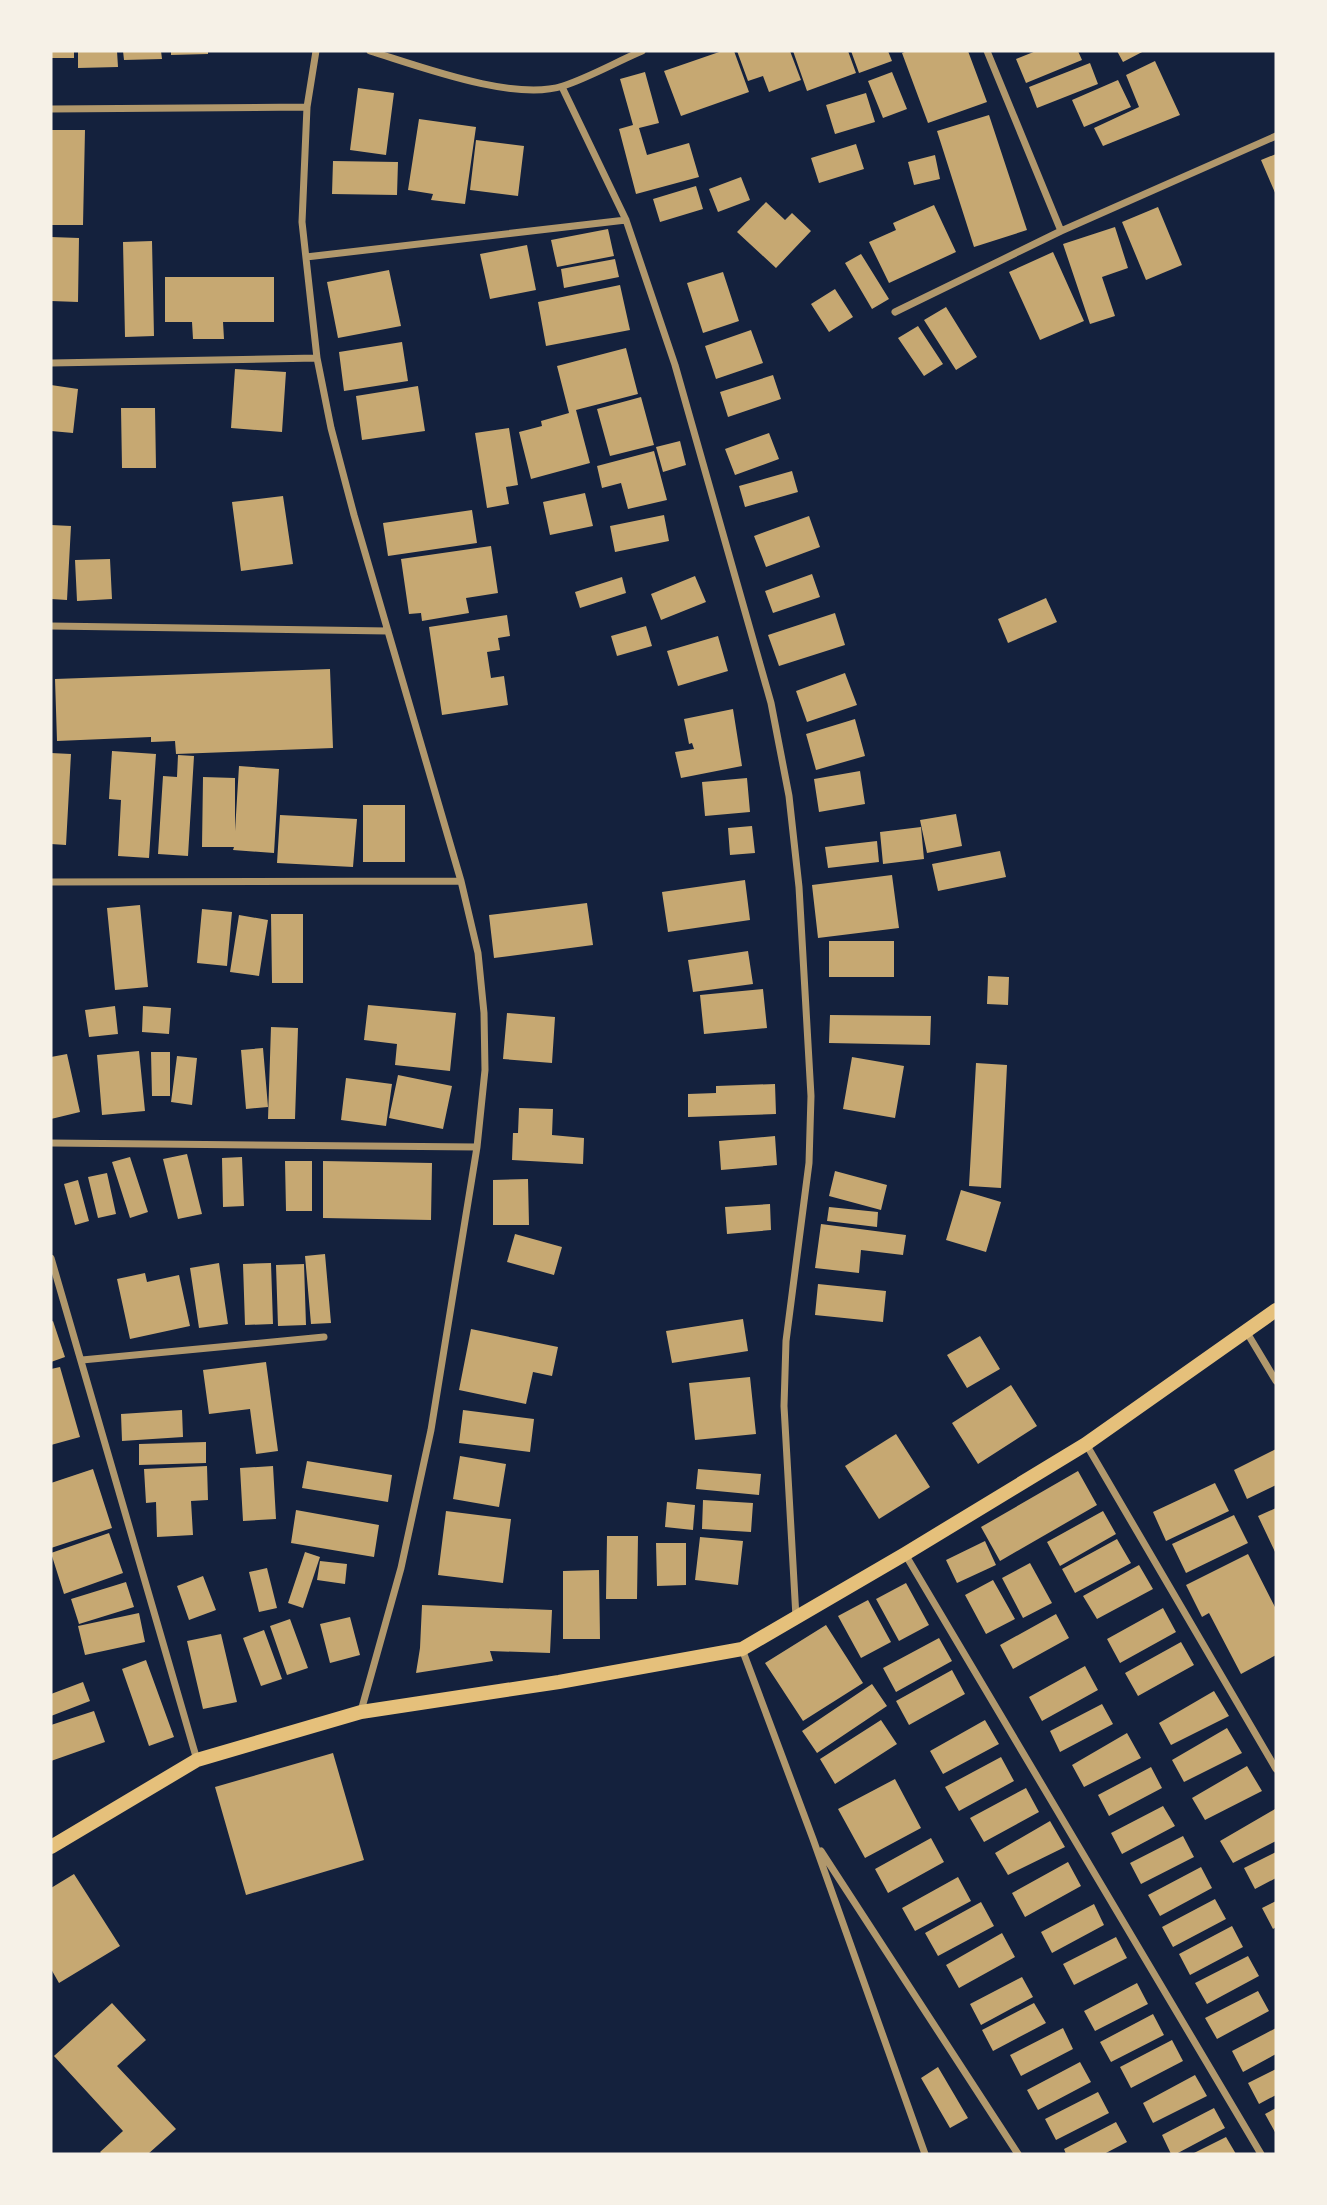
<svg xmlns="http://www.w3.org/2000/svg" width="1327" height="2205" font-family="'Varela Round',sans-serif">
<rect width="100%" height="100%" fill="#14213d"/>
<!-- building -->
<path fill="#c6a872" d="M51,51h23v7h-23z
M78,51h39l1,16 -40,1z
M123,51h38l1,8 -38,1z
M171,51h37v3l-37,1z
M722,51h12l15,41 -68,24 -17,-45z
M737,51h53l11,29 -32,12 -6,-16 -15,5z
M793,51h55l8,22 -49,18z
M851,51h37l4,10 -33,12z
M907,51h61l19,51 -59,21 -26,-70z
M1036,51h42l4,9 -56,23 -10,-24z
M1117,51h27l-21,11z
M1155,61l25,54 -77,31 -9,-18 45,-21 -13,-32z
M1090,63l8,21 -61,24 -8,-21z
M645,72l14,51 -20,5 8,27 42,-12 10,34 -63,17 -17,-65 14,-4 -13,-46z
M892,72l15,37 -24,9 -15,-37z
M1118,80l13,27 -47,20 -12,-27z
M358,88l36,5 -8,62 -36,-5z
M866,93l9,29 -40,12 -9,-29z
M989,115l38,115 -53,17 -37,-116z
M419,119l57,8 -11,77 -34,-4 2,-6 -25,-4z
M51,130h34l-2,95h-32z
M476,140l48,6 -6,50 -48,-6z
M856,144l8,25 -45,14 -8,-25z
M1276,154v41l-15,-35z
M935,155l5,24 -26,6 -6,-23z
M333,161l65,1 -1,33 -65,-1z
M741,177l9,23 -32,12 -9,-23z
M696,186l7,23 -43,13 -7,-23z
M766,202l19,18 7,-7 19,18 -35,37 -39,-36z
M934,205l22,47 -67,31 -20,-41 27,-12 -3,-7z
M1158,207l24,58 -36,15 -24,-58z
M1115,227l13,41 -26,9 13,39 -25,8 -27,-80z
M608,229l6,27 -57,11 -6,-27z
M51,237l28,1 -1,64 -27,-1z
M152,241l2,95 -29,1 -2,-95z
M527,245l9,45 -46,9 -10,-45z
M1053,252l31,69 -44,19 -31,-68z
M861,254l28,45 -17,10 -27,-46z
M615,259l4,18 -55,11 -3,-19z
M389,270l12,56 -63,12 -11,-56z
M723,272l16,49 -36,12 -16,-50z
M165,277h109v45h-51l1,17h-31l-1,-17h-27z
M620,285l10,45 -84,16 -8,-44z
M835,289l18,28 -24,15 -18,-28z
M946,307l31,50 -21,13 -32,-50z
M918,326l25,38 -19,12 -26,-38z
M751,330l12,33 -47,16 -11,-33z
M402,342l6,39 -64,10 -5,-39z
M626,348l12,46 -62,16 14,53 -59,16 -12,-47 23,-6 -1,-5 28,-8 -12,-47z
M235,369l51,3 -4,60 -51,-4z
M773,375l8,24 -53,18 -8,-25z
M51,385l27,4 -5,44 -22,-2z
M418,386l7,45 -63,9 -6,-44z
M641,397l13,48 -44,11 -13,-47z
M121,408h34l1,60h-34z
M509,428l9,57 -12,2 3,17 -22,4 -12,-75z
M769,433l10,26 -44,16 -10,-26z
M680,441l6,24 -23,7 -7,-25z
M654,451l13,49 -39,9 -7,-26 -19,5 -5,-22z
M792,471l6,21 -53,15 -6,-21z
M585,493l8,33 -43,9 -7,-33z
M283,496l10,68 -52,7 -9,-69z
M472,510l5,33 -89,13 -5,-33z
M664,515l5,26 -54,11 -5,-26z
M809,516l11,31 -54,20 -12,-31z
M51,525l20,1 -4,74 -16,-1z
M491,546l7,47 -32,5 3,15 -47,8 -1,-8 -12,1 -8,-55z
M110,559l2,40 -35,2 -2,-41z
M812,574l8,23 -47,16 -8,-22z
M695,576l11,26 -45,18 -10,-26z
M622,577l4,16 -46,15 -5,-16z
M1046,598l11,24 -49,21 -10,-24z
M835,613l10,32 -66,21 -11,-31z
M507,615l3,21 -12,2 2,12 -13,2 4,26 13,-2 4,29 -66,10 -13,-88z
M646,626l6,20 -35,10 -6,-20z
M718,636l10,35 -50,15 -11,-35z
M330,669l3,79 -157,6 -1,-13 -24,1v-5l-94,4 -2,-62z
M845,673l12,32 -50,17 -11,-31z
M733,709l9,57 -61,12 -6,-26 19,-3 -2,-6 -3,1 -5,-25z
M855,719l10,37 -49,14 -10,-36z
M112,751l44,3 -7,104 -31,-2 3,-56 -12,-1z
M51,753l20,1 -5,91 -15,-1z
M178,755l16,1 -6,100 -30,-2 5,-78 14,1z
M239,766l40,3 -5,84 -41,-3 1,-3h-32l1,-70 32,1v53z
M860,771l5,33 -46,8 -5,-33z
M747,778l3,34 -45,4 -3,-34z
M363,805h42v57h-42z
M956,814l6,32 -35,7 -7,-33z
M280,815l77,4 -4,48 -76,-4z
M752,826l3,27 -25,2 -2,-27z
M921,827l3,32 -41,5 -3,-32z
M877,841l2,21 -51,6 -3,-21z
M1000,851l6,26 -68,14 -6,-27z
M892,875l7,53 -81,10 -6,-53z
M745,880l5,40 -82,12 -6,-40z
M587,903l6,42 -99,13 -5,-43z
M140,905l8,82 -33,3 -8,-82z
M202,909l30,3 -5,54 -30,-3z
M271,914h32v69h-31z
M239,915l29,5 -9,56 -29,-4z
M829,941h65v36h-65z
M748,951l5,33 -60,8 -5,-32z
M988,976l21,1 -1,28 -21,-1z
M763,989l4,39 -63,6 -4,-39z
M368,1005l88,8 -6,58 -55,-6 2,-21 -33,-4z
M115,1006l3,28 -29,3 -4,-27z
M143,1006l28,2 -2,26 -27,-2z
M507,1013l48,4 -3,46 -49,-4z
M830,1015l101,1 -1,29 -101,-2z
M271,1027l27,1 -3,91h-27z
M263,1048l5,59 -22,2 -5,-59z
M139,1051l6,60 -43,4 -5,-60z
M151,1052h19v44h-18z
M67,1054l13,58 -29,7v-62z
M177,1056l20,2 -5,47 -21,-3z
M852,1057l52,9 -9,52 -52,-9z
M976,1063l31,2 -6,123 -32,-2z
M398,1075l54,11 -9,43 -54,-11z
M346,1078l46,6 -6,42 -45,-6z
M775,1084l1,30 -88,3v-23l28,-1v-7z
M519,1108l34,1 -1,26 32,3 -1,26 -71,-4 1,-27h5z
M775,1136l2,29 -56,5 -2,-29z
M187,1154l15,60 -24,5 -15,-60z
M130,1157l18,55 -18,6 -18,-56z
M242,1157l2,49 -21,1 -1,-49z
M285,1161h27v50h-26z
M323,1161l109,2 -1,57 -108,-2z
M835,1171l52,14 -6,25 -52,-14z
M107,1173l9,41 -18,4 -10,-41z
M528,1179l1,46h-36v-45z
M78,1180l11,41 -14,4 -11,-41z
M961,1190l40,12 -15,50 -40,-12z
M770,1204l1,26 -44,4 -2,-27z
M829,1207l49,5 -1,15 -50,-6z
M821,1224l85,11 -3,20 -42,-5 -2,23 -44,-5z
M515,1234l47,13 -8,28 -47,-13z
M325,1254l6,69 -20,1 -6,-68z
M219,1263l9,61 -29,4 -9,-60z
M271,1263l2,61 -28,1 -2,-61z
M304,1264l2,61 -28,1 -2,-61z
M145,1273l2,9 32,-7 11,51 -60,13 -13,-60z
M818,1284l68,7 -3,31 -68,-7z
M743,1319l5,32 -76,12 -6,-32z
M53,1321l12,36 -14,5v-40z
M471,1329l87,18 -6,29 -19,-4 -7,32 -67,-14z
M980,1336l20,33 -33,19 -20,-33z
M266,1362l12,89 -22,3 -6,-45 -41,5 -6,-44z
M60,1367l20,70 -29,8v-76z
M750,1377l6,57 -61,6 -6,-57z
M1011,1385l26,41 -59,38 -26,-41z
M182,1410l1,27 -61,4 -1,-27z
M463,1410l71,9 -4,33 -71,-9z
M896,1434l34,53 -51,32 -34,-53z
M206,1442v21l-67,2v-21z
M1276,1449v36l-29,14 -13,-29z
M460,1456l46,8 -7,43 -46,-8z
M307,1461l85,14 -4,27 -86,-14z
M207,1466l1,34 -17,1 2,34 -36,2 -1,-35 -10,1 -2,-34z
M273,1466l3,53 -33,2 -3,-53z
M93,1469l19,59 -61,20v-65z
M698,1469l63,5 -2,21 -63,-6z
M1078,1471l19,34 -97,56 -19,-34z
M1215,1483l14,28 -63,30 -13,-29z
M703,1500l50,3 -2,29 -49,-3z
M667,1502l28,3 -2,25 -28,-3z
M1276,1508v46l-18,-38z
M296,1510l83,15 -5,32 -83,-14z
M446,1511l65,8 -8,64 -65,-8z
M1103,1511l13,23 -56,32 -13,-24z
M1234,1515l14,28 -62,30 -14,-29z
M109,1533l14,40 -59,21 -13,-41z
M607,1536h31l-1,63h-31z
M700,1537l43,4 -5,44 -43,-5z
M1117,1539l14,24 -56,30 -13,-24z
M985,1541l11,24 -39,18 -11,-23z
M656,1543h30v42l-29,1z
M305,1552l15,5 -17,51 -15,-5z
M1248,1554l28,55v46l-35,19 -32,-61 -7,4 -16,-32z
M320,1561l27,3 -2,20 -28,-4z
M1030,1563l22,40 -29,15 -21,-40z
M1139,1565l14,24 -56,30 -14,-23z
M267,1568l10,40 -18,4 -10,-40z
M599,1570l1,69h-37v-68z
M203,1576l13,34 -27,10 -12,-34z
M993,1580l22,39 -29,15 -21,-39z
M126,1582l8,25 -55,17 -8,-25z
M906,1583l23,42 -30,16 -23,-42z
M868,1600l23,42 -30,16 -23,-42z
M422,1605l130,5 -2,43 -60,-2 3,10 -77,12 4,-25z
M1163,1608l13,24 -56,31 -13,-24z
M139,1613l6,29 -60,13 -7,-29z
M1056,1614l13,24 -56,31 -13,-24z
M350,1617l10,38 -30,8 -10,-39z
M290,1619l18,49 -21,7 -17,-49z
M826,1625l37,58 -60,38 -38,-58z
M264,1630l18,49 -21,7 -18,-48z
M221,1634l16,68 -34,7 -16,-68z
M939,1638l13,23 -56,31 -13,-24z
M1181,1642l13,23 -56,31 -13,-23z
M146,1660l28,77 -25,9 -27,-77z
M1085,1666l13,24 -56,31 -13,-24z
M952,1670l13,24 -56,31 -13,-24z
M83,1682l7,19 -39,15v-22z
M872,1684l15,22 -70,47 -15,-22z
M1214,1691l15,25 -58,29 -12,-22z
M1102,1704l11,20 -53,28 -10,-21z
M94,1711l11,31 -54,19v-36z
M881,1720l16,24 -62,40 -15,-25z
M985,1720l14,24 -56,30 -13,-23z
M1227,1728l15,25 -58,29 -12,-22z
M1127,1733l14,25 -57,29 -12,-22z
M333,1753l31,107 -118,35 -31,-108z
M1001,1757l13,24 -55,30 -14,-24z
M1247,1766l15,25 -57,29 -13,-22z
M1151,1767l11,21 -53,28 -11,-21z
M895,1779l26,49 -56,30 -27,-49z
M1026,1788l13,24 -55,30 -14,-24z
M1163,1806l12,20 -53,28 -11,-21z
M1275,1809l1,32 -43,22 -13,-22z
M1050,1821l15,26 -57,28 -13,-22z
M1183,1836l11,21 -53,27 -11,-21z
M931,1838l13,24 -56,31 -13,-24z
M1276,1852v26l-21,11 -11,-21z
M1068,1862l13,24 -56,31 -13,-24z
M1201,1867l11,21 -52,28 -12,-21z
M74,1874l46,72 -61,37 -8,-14v-81z
M958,1877l13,24 -56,30 -13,-23z
M1215,1899l11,20 -53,28 -11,-20z
M1276,1901v26l-3,2 -11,-21z
M981,1902l13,24 -56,30 -13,-23z
M1094,1904l10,21 -52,28 -11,-21z
M1232,1926l11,21 -53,28 -11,-21z
M1002,1933l13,24 -56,31 -13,-23z
M1116,1937l11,21 -53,27 -11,-21z
M1248,1956l11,20 -52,28 -12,-21z
M1022,1977l11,20 -52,28 -11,-21z
M1137,1983l11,21 -53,27 -11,-20z
M1258,1991l11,20 -52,28 -12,-21z
M112,2003l34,37 -29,26 59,63 -28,25h-46l-2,-2 23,-21 -69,-75z
M1034,2003l12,20 -53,28 -11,-21z
M1153,2014l11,21 -53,27 -11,-20z
M1063,2028l10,21 -52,27 -11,-21z
M1276,2028v26l-33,18 -11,-21z
M1172,2040l11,21 -52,27 -11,-21z
M1080,2062l11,20 -53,28 -11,-20z
M938,2067l30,51 -18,10 -29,-50z
M1276,2069v26l-17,9 -11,-21z
M1195,2075l12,21 -54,27 -10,-20z
M1098,2092l11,21 -53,27 -11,-21z
M1214,2108l11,20 -49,26h-5l-9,-19z
M1276,2108v26l-11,-20z
M1116,2122l11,20 -23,12h-38l-2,-5z
M1226,2137l10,17h-44z"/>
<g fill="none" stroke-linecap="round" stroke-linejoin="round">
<!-- minor -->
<path stroke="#b1986c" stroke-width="7" d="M316,51l-9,56 -5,115 15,136 14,70 23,87 107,366 17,72 6,60 1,57 -8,77 -46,283 -30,138 -40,143
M370,51c49,15 144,51 193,35 27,-9 53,-24 79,-35
M987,51l74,180
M562,87l64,133 49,145 96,338 18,93 10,91 12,209 -2,67 -23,178 -2,65 12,211
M51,109l256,-2
M306,257l320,-37
M895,312l166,-81 215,-95
M51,363l266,-5
M51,626l337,5
M51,882l410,-1
M51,1143l426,4
M51,1258l146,502
M1246,1331l30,50
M82,1360l242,-23
M1086,1444l190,325
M905,1554l356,600
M742,1649l71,190 112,315
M821,1851l197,303"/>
<!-- secondary -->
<path stroke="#e5c07b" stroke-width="14" d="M51,1847l146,-87 164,-48 198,-30 183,-33 163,-95 181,-110 190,-134"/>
</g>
<!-- border -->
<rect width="1327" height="2205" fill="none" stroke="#f6f1e7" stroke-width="105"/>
</svg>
